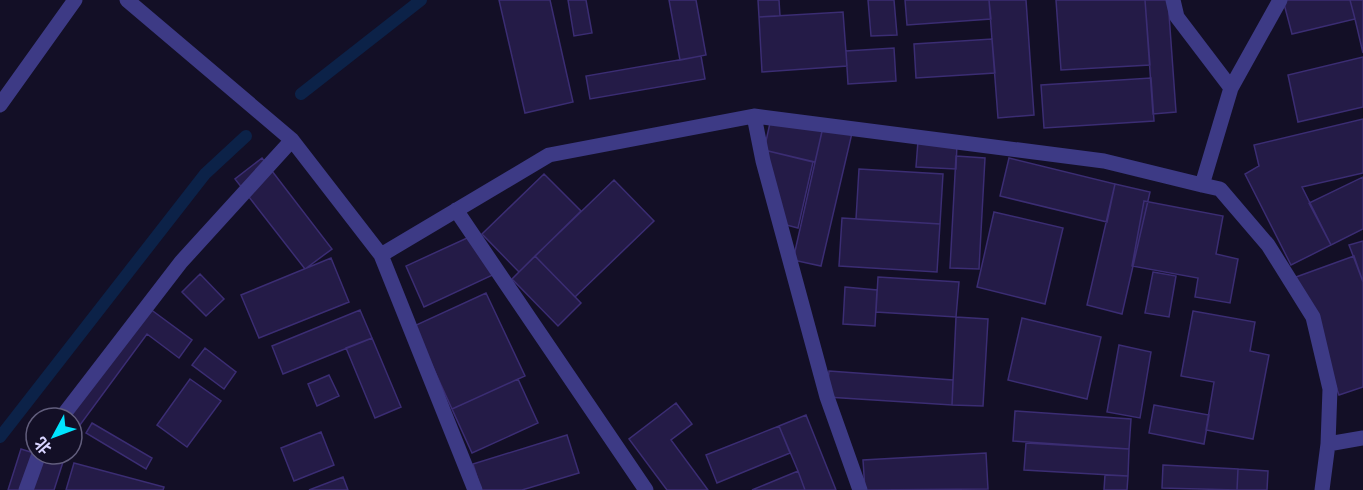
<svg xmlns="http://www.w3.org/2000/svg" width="1363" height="490" font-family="Mulish,'Noto Sans SC',sans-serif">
<rect width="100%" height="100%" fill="#130f26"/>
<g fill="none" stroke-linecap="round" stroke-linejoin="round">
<!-- stream -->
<path stroke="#0c2248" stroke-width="12" d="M301,94l120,-94
M0,437l205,-263 41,-38"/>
</g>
<!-- building -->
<path fill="#241b47" stroke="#3b2d73" stroke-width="1.5" d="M499,0h51l23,102 -48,11z
M568,0h18l6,33 -18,3z
M669,0h27l10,55 -26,5z
M758,0h21l1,16 -21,1z
M868,0h26l3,35 -26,1z
M905,0h84l2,19 -84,6z
M989,0h37l8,115 -36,3z
M1056,0h89l5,65 -89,5z
M1145,0h23l8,112 -23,2z
M1283,0h67l5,19 -63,15z
M1350,0h13v53l-8,-34z
M843,12l4,54 -85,6 -3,-55z
M992,39l3,34 -79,5 -2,-34z
M894,48l2,33 -48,3 -2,-33z
M701,56l4,23 -115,20 -4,-23z
M1363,57v50l-65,15 -10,-47z
M1151,78l3,43 -110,7 -3,-43z
M772,114l51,13 -8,35 -51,-12z
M1363,119v54l-61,14 29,58 -40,20 -46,-91 14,-8 -5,-21z
M823,127l29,6 -31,133 -28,-6z
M918,141l39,2 -1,26 -40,-2z
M764,150l49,12 -15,66 -23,-6z
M956,156l29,2 -6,111 -29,-1z
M262,158l70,91 -27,20 -70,-90z
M1009,158l106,26 -8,38 -107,-26z
M859,169l84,5 -3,50 -84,-5z
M544,174l37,37 -62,61 -37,-38z
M1363,177v52l-32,16 -22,-42z
M614,180l40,41 -79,76 -40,-41z
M1115,184l35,8 -28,122 -35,-9z
M1144,201l79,15 -7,38 22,5 -8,44 -35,-6 3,-19 -66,-12z
M994,212l69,16 -18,76 -68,-17z
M842,218l98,6 -3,48 -98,-6z
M478,233l19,40 -73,34 -18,-41z
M1363,241v41l-14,-37z
M535,256l46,47 -23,23 -46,-47z
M1354,256l9,26v105l-24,8 -43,-118z
M331,258l18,44 -90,36 -18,-43z
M1153,272l23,4 -7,41 -24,-4z
M200,274l24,25 -18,17 -24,-24z
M878,277l81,5 -3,35 -80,-5z
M845,287l32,3 -2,36 -32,-2z
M486,293l39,83 -73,33 -38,-83z
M142,303l50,37 -13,18 -32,-24 -67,91 -18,-13z
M360,310l12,28 -89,36 -11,-28z
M1193,311l62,11 -5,29 19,4 -16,84 -47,-9 8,-48 -33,-6z
M956,317l32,2 -5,87 -31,-1z
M1022,318l79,19 -14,62 -79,-19z
M372,338l29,69 -26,11 -29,-70z
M1119,345l32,7 -11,66 -33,-6z
M205,348l31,24 -12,17 -32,-24z
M829,371l124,9 -1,25 -125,-8z
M329,375l10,21 -22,10 -9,-22z
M190,379l31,22 -34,46 -30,-22z
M518,379l20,44 -66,30 -20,-44z
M676,403l16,21 -21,16 37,50h-41l-38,-51z
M1154,405l55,10 -5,29 -55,-11z
M1015,411l116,8 -2,30 -116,-8z
M806,415l30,75h-31l-7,-19 -19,-45z
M92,423l60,35 -6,11 -60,-36z
M779,426l11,27 -73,30 -11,-28z
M321,432l13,33 -40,16 -13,-33z
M567,435l12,38 -57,17h-41l-8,-26z
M1026,443l103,6 -1,27 -104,-6z
M21,449l42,13 -9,28h-46z
M986,453l2,36 -123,1 -2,-30z
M74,463l90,24 -1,3h-97z
M1163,465l75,4 -1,21 -75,-2z
M1238,469l30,2 -1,19h-30z
M798,471l7,19h-53z
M1105,475l23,1 -1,14h-23z
M343,477l5,13h-39z"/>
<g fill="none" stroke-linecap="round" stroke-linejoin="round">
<!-- minor -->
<path stroke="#3d3a85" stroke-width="15" d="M127,0l165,140 89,115 94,235
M1173,0l4,17 54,71
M0,105l75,-105
M754,116l9,45 64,236 33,93
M1202,185l29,-97 49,-88
M456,210l190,280
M381,255l168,-100 205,-39 350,45 98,24 18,4 48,56 45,72 17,72 -2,55 -6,46
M61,418l120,-156 111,-122
M1328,444l35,-6
M26,490l13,-36"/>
</g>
<!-- north arrow -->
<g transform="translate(54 436) rotate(229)"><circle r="28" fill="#130f26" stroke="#625e7d" stroke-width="1.5"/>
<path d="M0-4.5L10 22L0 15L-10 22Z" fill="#00e5ff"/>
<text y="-9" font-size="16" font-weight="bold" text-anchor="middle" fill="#d9d4ff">北</text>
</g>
</svg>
